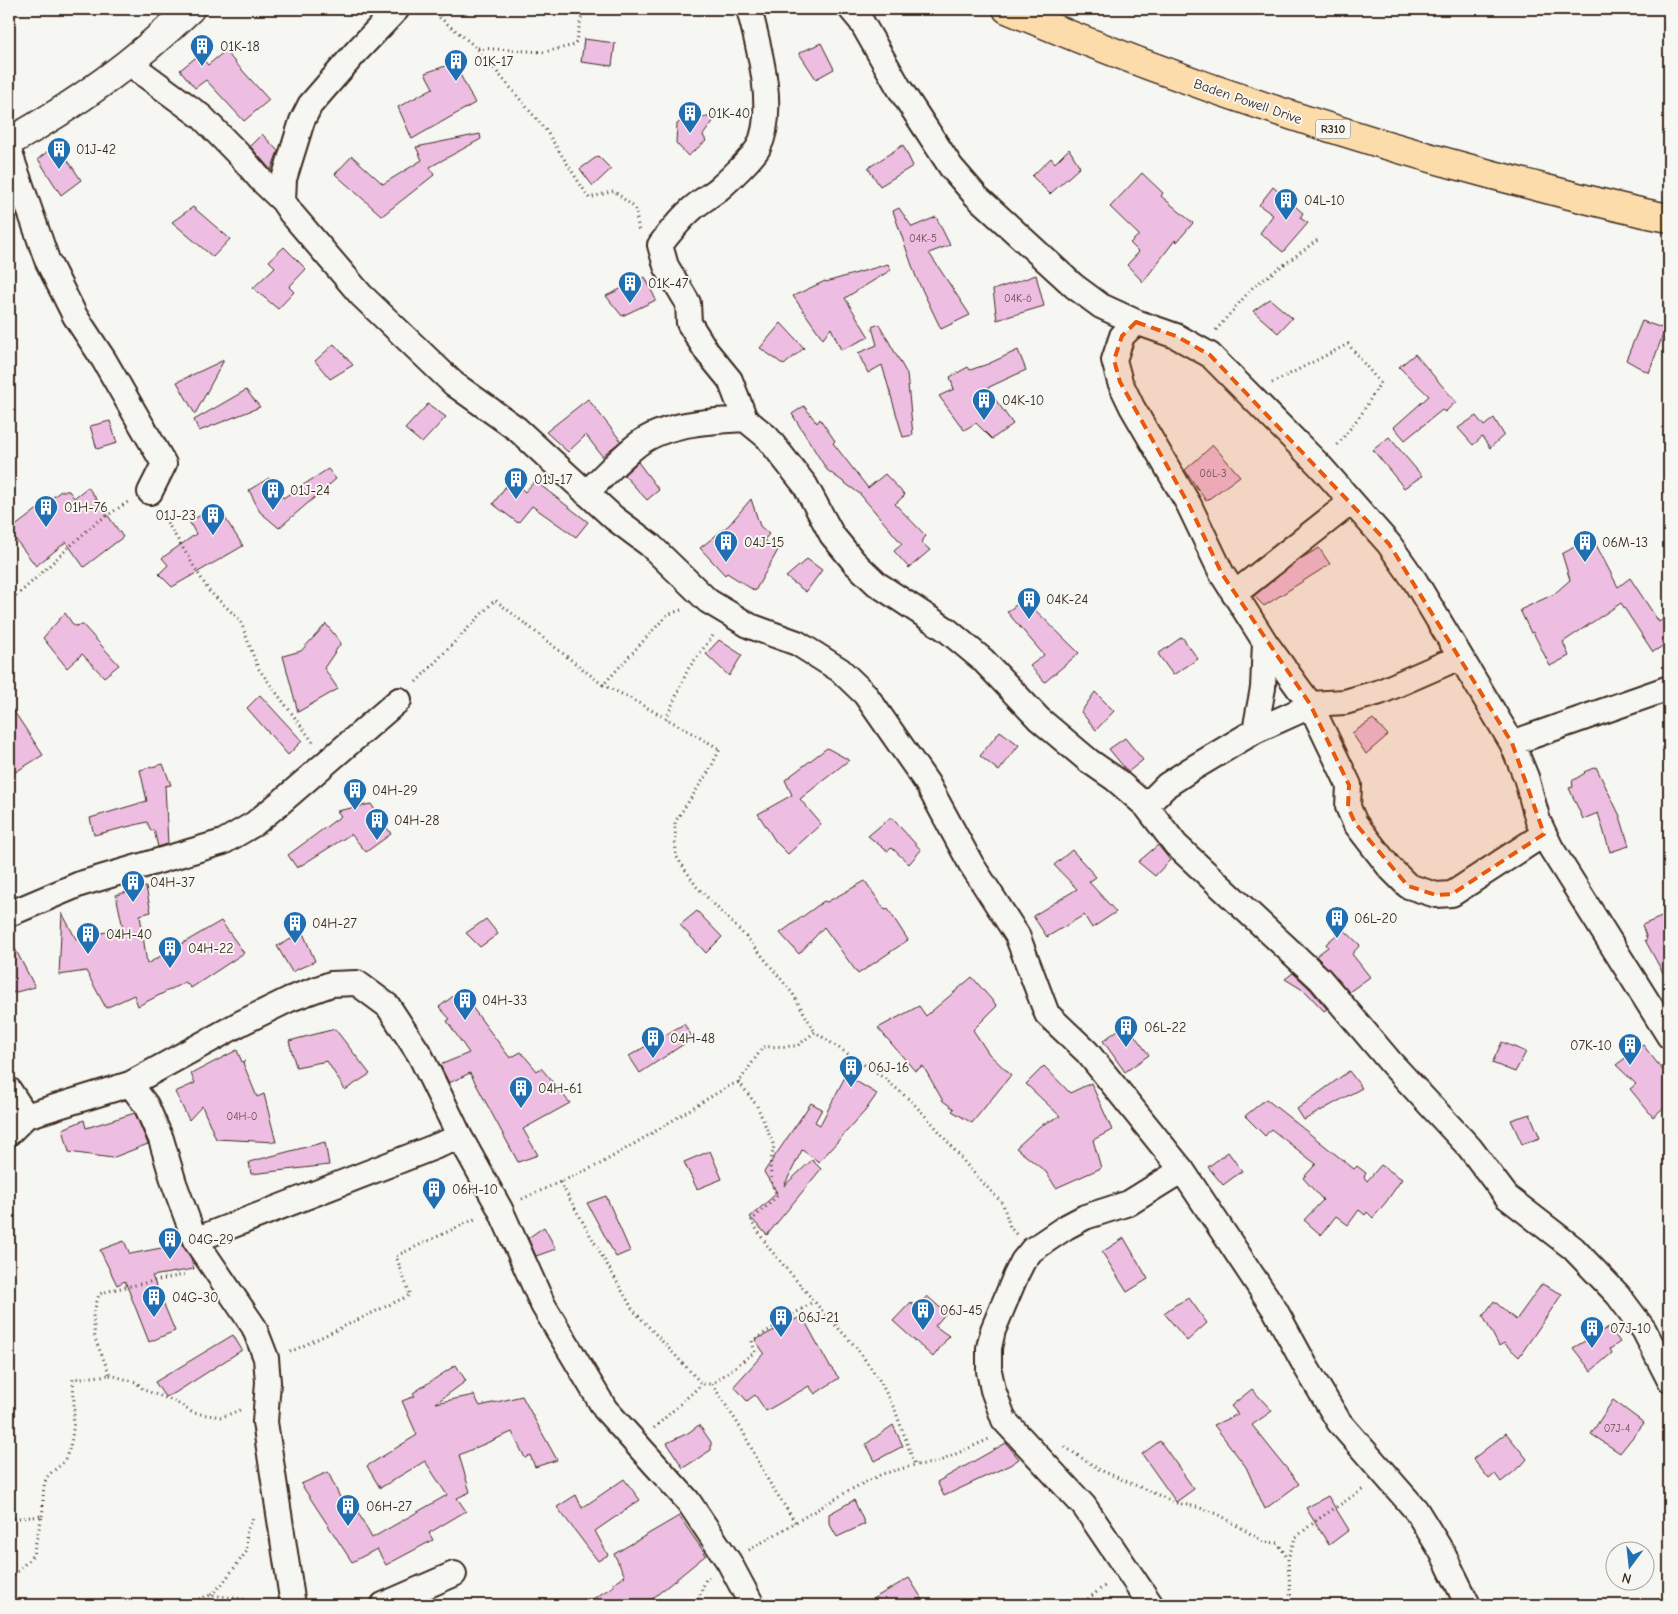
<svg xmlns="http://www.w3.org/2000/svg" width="1678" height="1614" font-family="'Comic Neue',sans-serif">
<rect width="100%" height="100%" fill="#f6f6f2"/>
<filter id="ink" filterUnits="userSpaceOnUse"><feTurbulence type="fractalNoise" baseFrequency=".02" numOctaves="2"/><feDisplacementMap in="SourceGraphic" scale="10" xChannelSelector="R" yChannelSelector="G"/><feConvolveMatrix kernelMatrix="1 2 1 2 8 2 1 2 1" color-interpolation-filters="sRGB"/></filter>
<g filter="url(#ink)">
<!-- building -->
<path fill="#edbee1" stroke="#3b2a1e" d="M584,39l31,4 -3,23 -31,-4z
M821,43l13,26 -18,10 -17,-26z
M225,51l44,49 -25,21 -38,-41 -11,8 -15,-18 19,-15 9,10z
M454,63l21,40 -63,36 -14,-32 35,-19 -8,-15z
M692,112l5,6 20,-2 -14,19 3,6 -18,15 -12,-13 1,-19z
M262,134l16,17 -7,19 -21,-24z
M480,134l1,5 -51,28 4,8 -52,41 -47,-42 17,-18 31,28 39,-24 -6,-13z
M57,144l24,36 -20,15 -23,-36z
M903,145l10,21 -33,20 -12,-18z
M1069,149l11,18 -30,27 -18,-18 19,-18 4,5z
M598,156l13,13 -18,17 -13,-17z
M1142,173l21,20 -2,3 32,27 -16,19 -2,-2 -32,42 -16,-17 12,-13 -9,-9 9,-8 -29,-28z
M1273,187l30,26 -3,5 8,5 -25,29 -23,-19 13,-18 -14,-10z
M193,207l37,32 -17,18 -41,-35z
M899,208l13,19 24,-10 14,28 -21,8 41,62 -29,14 -25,-52 -23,-66z
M284,247l22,22 -17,18 5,5 -16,17 -25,-21 22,-21 -6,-6z
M888,264l3,6 -46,28 24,39 -28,13 -10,-22 -8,11 -30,-43 32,-15 1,1z
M1036,275l8,31 -47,14 -4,-30z
M645,277l11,23 -34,16 -16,-20z
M1270,299l22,19 -14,15 -25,-22z
M1642,321l23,8 -16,44 -23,-13z
M781,323l23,25 -20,17 -24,-17z
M879,324l28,50 6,61 -10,2 -21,-72 -14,8 -10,-20 19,-8 -5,-18z
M334,344l19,21 -23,14 -15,-18z
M1018,350l8,20 -39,18 26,36 -21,15 -16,-16 -12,7 -25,-34 15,-7 -4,-12 18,-10 2,3 18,-6z
M1415,354l41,48 -11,10 -3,-2 -37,30 -11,-13 35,-31 -30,-29z
M224,360l-29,54 -18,-32z
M246,390l14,17 -61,24 -5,-11z
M588,399l33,42 -19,15 -16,-21 -18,17 -22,-20z
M428,404l18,13 -24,26 -17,-14z
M804,406l13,17 3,-4 15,22 -2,2 35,45 17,-14 20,21 -10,9 31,32 -5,6 9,8 -21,18 -15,-17 8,-7 -42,-50 -33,-24 -35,-56z
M1476,416l8,10 10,-8 10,17 -14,13 -8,-11 -9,8 -15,-17z
M110,421l7,22 -20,6 -7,-23z
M1389,437l33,39 -18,12 -31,-38z
M1213,445l27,31 -34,25 -21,-31z
M638,462l21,28 -12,10 -23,-25z
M328,469l8,10 -57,49 -19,-16 -11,-22 20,-12 14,20z
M511,479l14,13 10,-11 53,41 -12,15 -44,-31 -14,17 -25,-19z
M88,487l35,50 -39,30 -18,-25 -30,24 -27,-35 52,-40h8l5,7z
M751,499l9,27 9,8 -5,6 14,10 -23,41 -28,-18 -2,2 -25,-27 29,-23z
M218,507l25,39 -71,41 -13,-13 9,-9 -6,-7 34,-24 -7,-13z
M1592,537l26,50 12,-9 29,44 10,-7v27l-16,10 -32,-49 -58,39 6,14 -19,10 -17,-34 -2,1 -11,-23 34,-16 16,-14 -8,-26z
M1319,548l11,16 -66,42 -10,-10 46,-37z
M807,559l15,11 -16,22 -20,-15z
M1024,599l55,54 -34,29 -15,-16 14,-11 -37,-43z
M65,613l9,13 9,-1 36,40 -15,12 -22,-23 -15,14 -24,-30z
M326,624l15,19 -17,25 14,21 -40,23 -15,-56 18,-5z
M1182,637l16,22 -25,16 -15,-21z
M719,640l23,15 -13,21 -23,-22z
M1095,692l19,19 -18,19 -15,-18z
M260,695l42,46 -14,14 -41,-47z
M9,704l34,51 -34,21z
M1373,719l15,16 -22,19 -14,-21z
M1000,731l19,14 -20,26 -19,-15z
M1125,738l18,22 -15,12 -19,-23z
M827,748l22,12 -49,39 21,25 -33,30 -12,-12 -18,-28 34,-19 -7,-15z
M163,764l8,21 -6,1 3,58 -10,3 -4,-17 -3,1 -4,-9 -53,13 -4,-17 57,-17 -7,-31z
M1596,767l24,49 9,30 -19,6 -12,-39 -15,6 -14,-31 4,-1 -1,-6 13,-8 -1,-1z
M371,804l20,30 -25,18 -15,-18 -54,34 -9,-13 53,-39 -4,-5z
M891,817l30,33 -12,14 -17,-16 -5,3 -19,-15z
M1158,845l12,15 -15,16 -17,-14z
M1072,850l24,27 -7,5 27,30 -24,16 -8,-13 -37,22 -14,-21 44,-27 -23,-24z
M865,881l20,29 3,-1 20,31 -50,34 -34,-47 -25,27 -19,-21 44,-32 3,1z
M146,887l5,25 -11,3 7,49 74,-43 23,32 -53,35 -6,-6 -47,24 -4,-11 -28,13 -20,-37 -27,4 3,-62 14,26 47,-11 -7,-33z
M697,911l25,26 -16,16 -26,-28z
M1669,914v70l-24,-44 2,-1 -5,-14z
M486,919l12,15 -18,13 -14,-14z
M1343,929l17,16 -8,9 18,23 -21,15 -19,-22 -14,-14 12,-9 -2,-3z
M303,933l12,28 -23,11 -15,-26z
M9,937l26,50 -26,7z
M1293,973l17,16 17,20 -3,2 -18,-19 -21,-13z
M972,977l25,29 -24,24 16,24 22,21 -39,48 -20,-12 2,-2 -11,-8 -20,-35 -8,5 -37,-43 41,-22 7,10z
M460,991l50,67 11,-6 16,19 4,-3 29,35 -47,26 15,26 -20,7 -48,-89 -21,10 -9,-18 29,-12 -22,-32 3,-2 -11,-12z
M684,1024l9,14 -53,35 -11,-17z
M1126,1024l23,31 -24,17 -22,-31z
M335,1029l35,45 -25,16 -18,-29 -31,6 -7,-26z
M1502,1042l24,10 -11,20 -23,-9z
M1643,1045l26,33v25l-16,14 -23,-28 6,-5 -20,-19z
M237,1050l5,12 3,-1 -2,2 14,34 7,-3 12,48 -60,-3 -14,-33 -13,14 -14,-28 20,-9 -4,-9z
M1044,1066l26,27 21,-10 21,47 -19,10 8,28 -45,20 -10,-16 -30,-24 24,-22 20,-10 -34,-32z
M1349,1071l13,17 -58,32 -7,-11z
M846,1075l31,19 -12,17 -46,51 -17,-12 -18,36 28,-26 9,9 -54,66 -17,-18 27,-24 -13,-21 47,-69 11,6 -7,13 5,3z
M1266,1099l88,70 3,-3 9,7 -2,4 3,4 14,-16 21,14 -16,23 -13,16 -6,-6 -2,3 -6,-5 -11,15 -12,-9 -15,19 -17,-15 19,-20 -20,-22 13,-14 -45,-35 -6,7 -20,-20z
M135,1113l13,31 -36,14 -43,-6 -6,-23 21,-9 2,8z
M1530,1114l10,24 -18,6 -11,-24z
M325,1142l4,23 -78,9 -2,-12z
M710,1151l12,28 -25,10 -13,-27z
M1228,1152l14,19 -19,14 -15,-18z
M606,1196l24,55 -14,6 -29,-54z
M544,1227l12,22 -20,7 -8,-18z
M1124,1238l24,41 -21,13 -25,-40z
M124,1241l6,13 52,-10 9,14 3,11 -42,7 23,55 -26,11 -24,-61 -8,4 -17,-35z
M1542,1284l20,10 -43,63 -15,-14 -5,3 -16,-30 11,-15 22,19z
M927,1296l19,17 -11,13 14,10 -16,21 -40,-36 18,-19 5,7z
M1189,1298l18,25 -20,18 -23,-28 11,-8z
M802,1316l27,49 10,13 -24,16 -6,-8 -43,25 -11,-16 -8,6 -13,-15 30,-33 -9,-13z
M1609,1327l11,15 -10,7 2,4 -21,18 -18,-23z
M233,1335l9,15 -67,43 -10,4 -10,-15z
M456,1365l10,16 -30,22 38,-8 6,11 42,-10 35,64 -22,7 -5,-12 -5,3 -13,-26 -53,23 11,37 -13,6 9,13 -37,22 4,7 -47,25 -9,-16 -25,13 -51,-78 27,-12 18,38 8,-5 18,33 75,-43 -22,-34 -45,27 -13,-22 50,-31 -15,-34 13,-5 -2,-3z
M1252,1389l20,22 -20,14 47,59 -34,25 -19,-42 -32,-42 24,-11 -7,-8z
M1613,1400l31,23 -24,30 -29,-19z
M699,1425l12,17v8l-28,18 -16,-25 21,-10z
M893,1425l10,21 -28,15 -9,-17z
M1506,1433l21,26 -6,7 -20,16 -6,-8 -6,5 -16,-20z
M1160,1441l34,48 -18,13 -34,-48z
M1006,1443l13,16 -9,6 -66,31 -7,-14z
M624,1479l16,21 -45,31 13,24 -10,6 -41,-54 19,-12 6,13z
M1328,1496l21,34 -20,15 -23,-37z
M854,1500l11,24 -28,13 -8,-14v-9z
M679,1516l27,39 -59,48 -6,2h-58l31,-19 -1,-3 12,-7 -11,-22z
M909,1578l17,27h-64z"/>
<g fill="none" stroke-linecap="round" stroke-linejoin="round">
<!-- street casing -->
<g stroke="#3b2a1e" stroke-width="28">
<path id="street" d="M749,9c10,38 28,103 9,139 -6,10 -28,31 -37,39 -9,8 -19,13 -28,21 -13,11 -23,24 -33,37l6,21 22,37 1,20 18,29 23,28 15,39 22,18 38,48 27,50 23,28 22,21 70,46 36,30 56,59 50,42 26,18 31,27
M851,9l10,12 37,65 53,81 25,29 98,90 27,20 35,16 40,14 34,19 111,112 68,77 26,37 97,162 14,34 12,44 13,27 118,188
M131,61l10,11 61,45 41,42 17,20 23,22 8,12 70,82 93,89 63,45 97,89 36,27 58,56 42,25 47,17 43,27 25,24 62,89 44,81 46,71 30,79 40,38 95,118 93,140 31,57 33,55 77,88 26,42 26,53
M9,151l38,109 28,56 29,44 60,104 -14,28
M283,201l1,-22 18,-58 8,-16 46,-53 41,-43
M1136,322l-14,14 -8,24 6,22 12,25 57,98 33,69 43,68 45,62 39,81 -1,22 7,16 34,44 19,19 28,9 16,-1 92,-60
M586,493c17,-16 33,-34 51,-48 28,-22 74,-24 108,-26
M1234,594l117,-92
M1460,657l-80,35 -35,10 -35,2 -13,8 -42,19 -65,39 -23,15 -21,21 30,39 144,134 72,85 78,84 37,49 66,51 45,47 26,35 25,49
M1255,731l8,-43 2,-46
M1512,743l157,-55
M9,914l71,-30 143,-42 31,-18 27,-22 118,-102
M130,1084l111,-61 49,-24 41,-15 26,-1 31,23 32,49 40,82 40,72 43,96 62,104 83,92 41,61 23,43
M9,1090l17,26 -17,17
M26,1116l104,-32 16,21 15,34 13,44 21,57 59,87 12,31 2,24 -3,40 28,183
M195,1240l265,-103
M383,1605l71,-31
M1151,1605l-67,-99 -80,-86 -11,-30 -4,-19v-23l4,-18 23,-55 7,-14 9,-11 34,-23 19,-10 44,-14 53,-33"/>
</g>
<!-- secondary casing -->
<g stroke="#3b2a1e" stroke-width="31">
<path id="secondary" d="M9,142c67,-37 126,-80 181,-133"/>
</g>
<!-- primary casing -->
<g stroke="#3b2a1e" stroke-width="31">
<path id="primary" d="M1007,9c158,67 320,122 486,166 59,15 117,32 176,43"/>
</g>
<!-- path -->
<path stroke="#3b2a1e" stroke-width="3" stroke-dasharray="1 4" stroke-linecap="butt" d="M434,9l5,8 38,31 68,81 44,69 25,-7 21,17 4,23
M478,48l66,4 31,-7 7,-30 6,-6
M1216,330l37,-43 66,-48
M1272,383l76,-39 32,39 -18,30 -26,34
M162,514l47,77 31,29 18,48 55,74
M9,603l85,-79 34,-22
M416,682l79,-82 108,85 64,-70 14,-5
M603,685l27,13 90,51 -11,22 -34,51 1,34 21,31 53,54 43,53 22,38
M666,719l22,-50 27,-36
M739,1082l18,24 17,40 -4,20 2,18 5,12 -26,25 18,27 55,65 32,34 24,34 15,29 20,55
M560,1182l73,128 69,74h10
M522,1199l78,-35 59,-35 38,-24 32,-19 10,-4 24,-35 34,-1 18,-14 69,46 27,23 22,23 38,46 32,34 7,23 6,7
M290,1352l120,-57 -14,-39 81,-38
M110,1375l26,7 8,8 30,11 19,12 29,4 20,-8
M654,1428l48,-44
M1065,1447l35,23 77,33 20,4 21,7 46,28 14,1 10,16
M42,1516c2,-11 0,-24 3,-34 3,-10 12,-12 18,-20 14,-21 11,-58 10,-83l37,-4 -15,-36 -2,-24 6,-21 17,-5 72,-15
M9,1519l33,-3 -9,39 -24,26
M795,1522l-27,-42 -26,-50 -30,-46 43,-32 -3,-11 62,-40
M749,1550l101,-60 32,-16 33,-9 21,-2 53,-24
M211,1595l11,-11 25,-33 -1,-18 7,-15
M699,1598l1,7
M180,1605l31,-10 37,5 6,5
M689,1605l10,-8 7,-18 3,-2
M1080,1605l27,-21
M1291,1605l-3,-46 7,-21 22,-18 48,-32"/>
<!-- street -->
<use href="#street" stroke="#f6f6f2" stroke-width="24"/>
<!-- secondary -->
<use href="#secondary" stroke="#f6f6f2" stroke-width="28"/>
<!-- primary -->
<use href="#primary" stroke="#fddcac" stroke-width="28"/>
</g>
</g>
<!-- marked area -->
<path fill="#e8590c" fill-opacity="0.2" stroke="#e8590c" stroke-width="4" stroke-dasharray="10 6" stroke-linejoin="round" d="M1136,322l40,14 34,19 179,189 123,199 32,91 -92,60 -16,1 -28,-9 -53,-63 -7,-16 1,-22 -39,-81 -88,-130 -33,-69 -69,-123 -6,-22 8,-24z"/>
<!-- icons -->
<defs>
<g id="building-pin" transform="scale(1.25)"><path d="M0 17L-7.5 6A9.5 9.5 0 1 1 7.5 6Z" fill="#1f6fb2" stroke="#f6f6f2"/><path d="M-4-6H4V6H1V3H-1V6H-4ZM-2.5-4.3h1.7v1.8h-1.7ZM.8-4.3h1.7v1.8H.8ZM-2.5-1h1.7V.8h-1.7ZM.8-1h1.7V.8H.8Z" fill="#fff"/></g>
</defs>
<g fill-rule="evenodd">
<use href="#building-pin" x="202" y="46"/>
<use href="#building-pin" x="456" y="61"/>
<use href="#building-pin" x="690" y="113"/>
<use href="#building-pin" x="59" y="149"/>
<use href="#building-pin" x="1286" y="200"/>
<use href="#building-pin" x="630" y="283"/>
<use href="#building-pin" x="984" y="400"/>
<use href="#building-pin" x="516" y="479"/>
<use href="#building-pin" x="273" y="490"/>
<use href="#building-pin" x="46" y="507"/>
<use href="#building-pin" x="213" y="515"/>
<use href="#building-pin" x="726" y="542"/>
<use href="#building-pin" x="1585" y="542"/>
<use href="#building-pin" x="1029" y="599"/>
<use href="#building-pin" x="355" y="790"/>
<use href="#building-pin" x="377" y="820"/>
<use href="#building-pin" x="133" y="882"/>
<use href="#building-pin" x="1337" y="918"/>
<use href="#building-pin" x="295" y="923"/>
<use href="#building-pin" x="88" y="934"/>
<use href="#building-pin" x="170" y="948"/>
<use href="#building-pin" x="465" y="1000"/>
<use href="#building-pin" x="1126" y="1027"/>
<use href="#building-pin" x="653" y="1038"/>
<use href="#building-pin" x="1630" y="1045"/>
<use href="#building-pin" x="851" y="1067"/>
<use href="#building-pin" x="521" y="1088"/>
<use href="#building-pin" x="434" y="1189"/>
<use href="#building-pin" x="170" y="1239"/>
<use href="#building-pin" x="154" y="1297"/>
<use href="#building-pin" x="923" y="1310"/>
<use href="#building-pin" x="781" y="1317"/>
<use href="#building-pin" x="1592" y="1328"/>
<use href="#building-pin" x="348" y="1506"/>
</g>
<g text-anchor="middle" stroke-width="4" stroke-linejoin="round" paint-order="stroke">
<!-- number labels -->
<g font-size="11" fill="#684f4f">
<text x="923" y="242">04K-5</text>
<text x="1018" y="302">04K-6</text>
<text x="1213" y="477">06L-3</text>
<text x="242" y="1120">04H-0</text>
<text x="1617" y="1432">07J-4</text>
</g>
<!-- shield labels -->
<rect fill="#f6f6f2" stroke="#73675e" stroke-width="1" x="1315.5" y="119.5" width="35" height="19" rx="4"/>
<g font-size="12" font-weight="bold" fill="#3b2a1e">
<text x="1333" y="133">R310</text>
</g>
<!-- poi labels -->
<g font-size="14" fill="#3b2a1e" stroke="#f6f6f2" text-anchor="start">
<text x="220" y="51">01K-18</text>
<text x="474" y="66">01K-17</text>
<text x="708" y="118">01K-40</text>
<text x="76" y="154">01J-42</text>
<text x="1304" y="205">04L-10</text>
<text x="648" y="288">01K-47</text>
<text x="1002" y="405">04K-10</text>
<text x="534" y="484">01J-17</text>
<text x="290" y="495">01J-24</text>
<text x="64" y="512">01H-76</text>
<text x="196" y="520" text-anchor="end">01J-23</text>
<text x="744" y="547">04J-15</text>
<text x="1602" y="547">06M-13</text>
<text x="1046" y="604">04K-24</text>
<text x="372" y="795">04H-29</text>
<text x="394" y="825">04H-28</text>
<text x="150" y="887">04H-37</text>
<text x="1354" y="923">06L-20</text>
<text x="312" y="928">04H-27</text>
<text x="106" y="939">04H-40</text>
<text x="188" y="953">04H-22</text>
<text x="482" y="1005">04H-33</text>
<text x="1144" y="1032">06L-22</text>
<text x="670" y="1043">04H-48</text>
<text x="1612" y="1050" text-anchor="end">07K-10</text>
<text x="868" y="1072">06J-16</text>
<text x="538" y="1093">04H-61</text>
<text x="452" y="1194">06H-10</text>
<text x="188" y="1244">04G-29</text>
<text x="172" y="1302">04G-30</text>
<text x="940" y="1315">06J-45</text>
<text x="798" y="1322">06J-21</text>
<text x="1610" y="1333">07J-10</text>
<text x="366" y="1511">06H-27</text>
</g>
<!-- street labels -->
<g font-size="14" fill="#3b2a1e" stroke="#f6f6f2">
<text transform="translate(1248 101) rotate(19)" y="5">Baden Powell Drive</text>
</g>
</g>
<!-- margin -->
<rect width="1678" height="1614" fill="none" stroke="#f6f6f2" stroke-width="30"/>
<rect x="15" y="15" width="1648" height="1584" fill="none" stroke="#3b2a1e" stroke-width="2" filter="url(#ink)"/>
<!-- north arrow -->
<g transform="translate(1630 1566) rotate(195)"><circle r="24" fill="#f6f6f2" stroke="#aba49d"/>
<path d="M0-4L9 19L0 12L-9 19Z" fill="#1f6fb2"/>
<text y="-8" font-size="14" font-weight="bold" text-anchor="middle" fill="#3b2a1e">N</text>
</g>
</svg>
